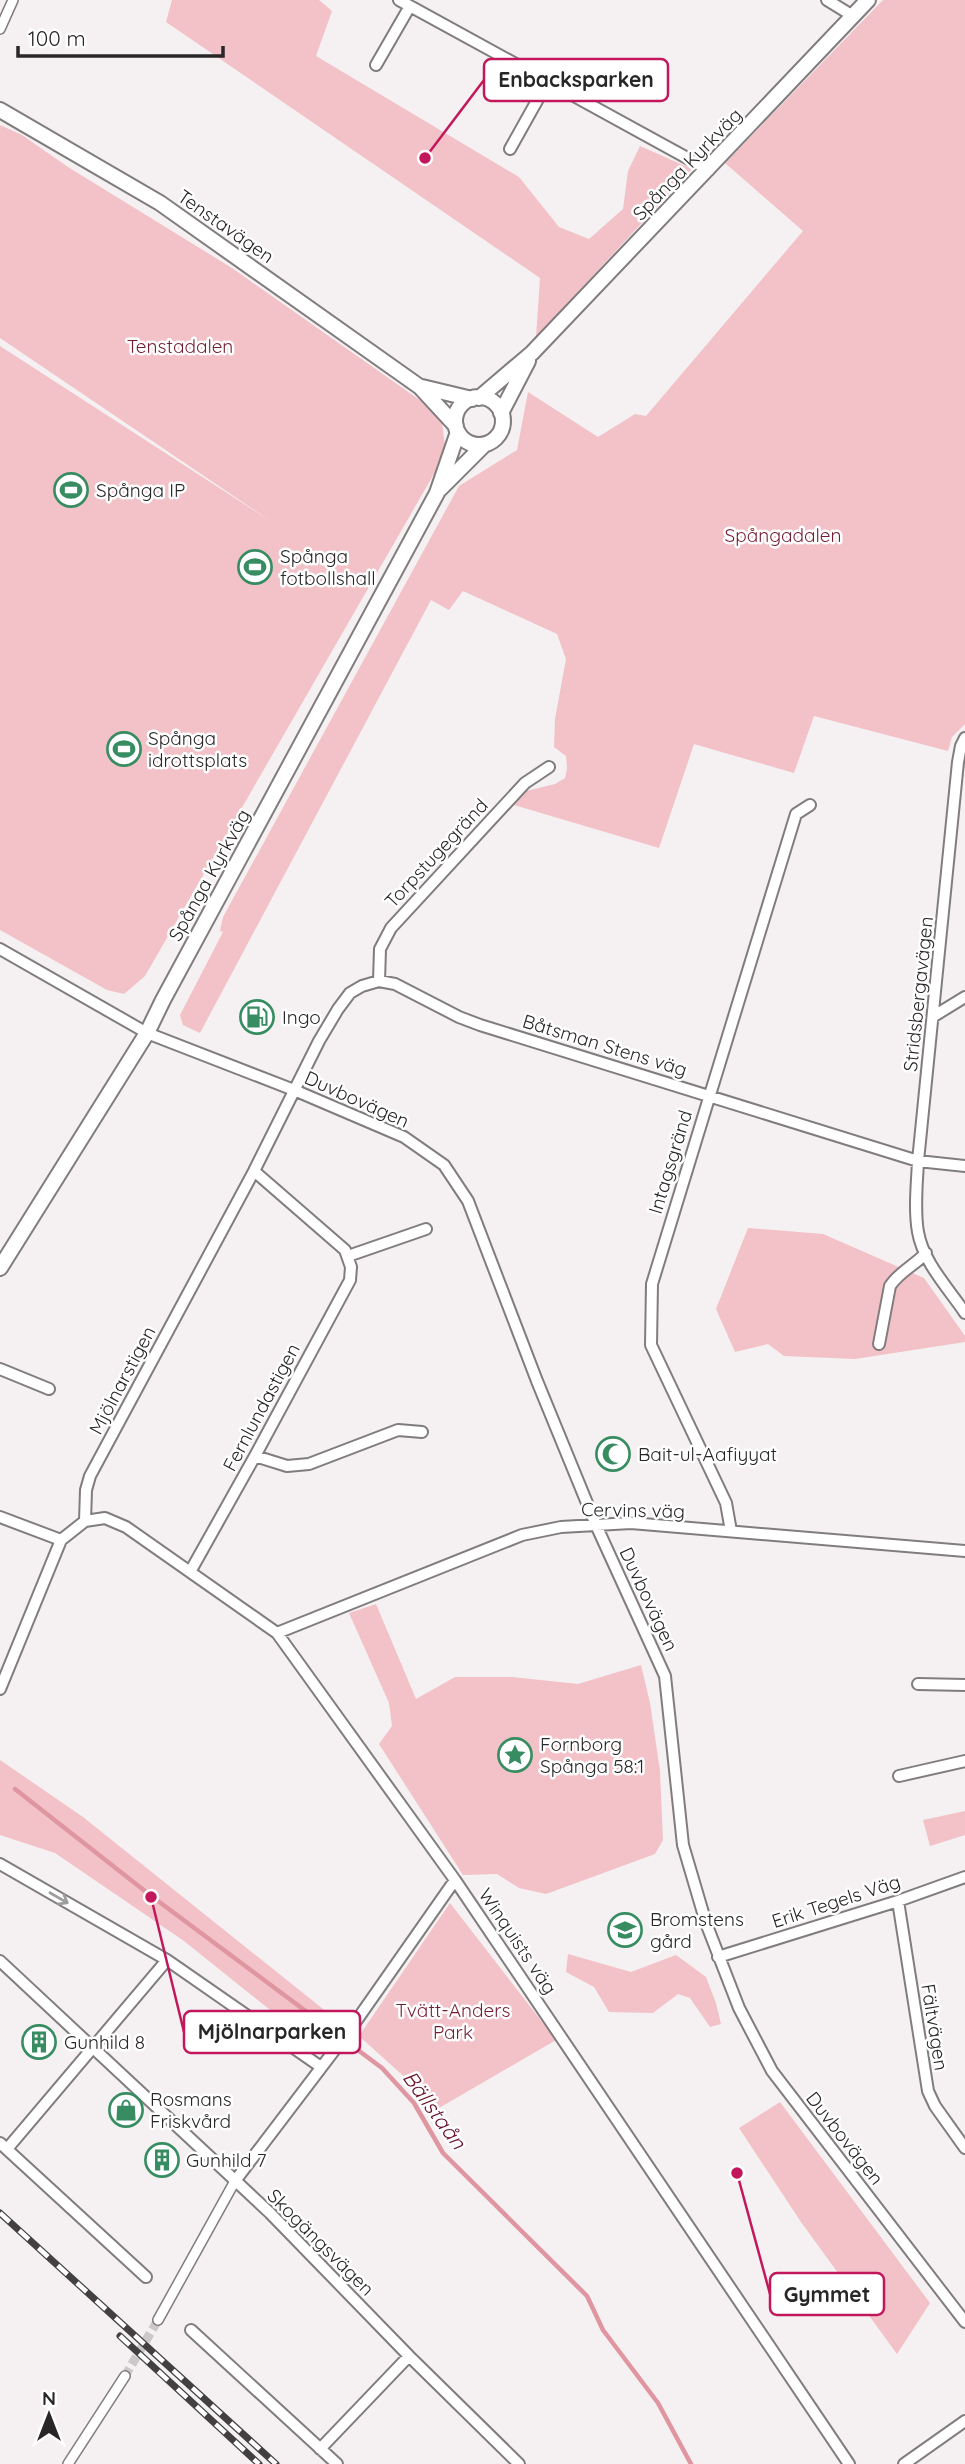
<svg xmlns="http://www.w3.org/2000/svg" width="965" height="2464" font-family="Quicksand,sans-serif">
<rect width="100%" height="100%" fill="#f5f0f1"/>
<!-- green -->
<path fill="#f2c2c8" d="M172,0h147l13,11 -16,45 203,121 40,50 30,12 34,-30 5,-38 12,-25 52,23 -156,168 4,-59 -374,-256z
M883,0h82v724l-13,13 -4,14 -134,-35 -20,57 -100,-29 -35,104 -145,-43 12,-14 29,-7 10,-6 2,-10 -1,-12 -12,-9 1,-28 11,-60 -9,-25 -94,-43 -14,19 -18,-10 -231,433 -17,-8 -3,-10 43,-83 -3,-1 3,-14 236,-431 58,-36 11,-58 70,45 37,-23 11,2 157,-185 -78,-68z
M0,125l22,10 46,32 164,101 209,147 5,38 -301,523 -21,18 -17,-4 -107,-60v-584l272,176 -272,-184z
M748,1228l75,6 101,44 41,58v6l-110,17 -71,-3 -16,-12 -33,8 -19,-43z
M376,1604l40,95 39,-22h57l66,7 63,-19 9,38 10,68 3,69 -8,14 -109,40 -27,-6 -22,-14 -34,1 -84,-131 13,-18 -3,-23 -40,-90z
M0,1760l83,57 255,204 -18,29 -136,-109 -129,-88 -55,-18z
M965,1811v24l-35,11 -7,-26z
M450,1903l106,137 -117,68 -80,-72z
M568,1954l63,18 45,-17 30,22 10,26 5,21 -11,3 -20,-29 -12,-4 -25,19 -44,-1 -15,-25 -28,-15z
M780,2102l150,201 -33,51 -96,-132 -62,-94z"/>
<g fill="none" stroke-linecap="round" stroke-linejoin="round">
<!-- stream -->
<path stroke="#df96a1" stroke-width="4.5" d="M15,1789l135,106 232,173 32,35 29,50 144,143 16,34 55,73 33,61"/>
<!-- pedestrian-tunnel -->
<path stroke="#ccc8c8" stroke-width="9" stroke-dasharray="9 4.5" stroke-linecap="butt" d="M125,2376l33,-56"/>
<!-- pedestrian casing -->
<g stroke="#817d7e" stroke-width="12">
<path id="pedestrian" d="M0,29l13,-29
M158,2320l77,-139
M68,2464l57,-88"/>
</g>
<!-- minor casing -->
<g stroke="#817d7e" stroke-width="14">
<path id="minor" d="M399,0l310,170
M827,0l26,16
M376,65l34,-59
M510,149l38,-68
M965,738l-4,8 -3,16 -40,399c-1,23 -4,48 0,71 5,30 31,57 47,81
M0,949l147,84 147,57 110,47 40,28 24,36 69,180 59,144 69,151 18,169 23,78 33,85 33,63 193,251
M379,981l1,-32 11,-21 134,-145 24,-16
M934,1016l31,-19
M348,1256l78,-27
M879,1344l11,-58c9,-14 25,-21 36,-33
M0,1369l49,20
M255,1456l32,10 22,-2 89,-34 24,2
M0,1517l61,23
M85,1521l20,-3 21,9 151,106 178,247 394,584
M731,1531l-5,-28 -75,-158 1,-61 144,-470 14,-9
M190,1572l65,-116 95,-176 1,-13 -6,-17 -91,-79
M277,1633l245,-98 39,-8 70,-4 334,28
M918,1684l47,1
M0,1689l61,-149 24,-19 1,-31 4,-14 164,-305 65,-130 19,-32 12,-16 12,-7 17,-5 16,3 64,33 21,8 438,136 47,5
M899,1776l66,-15
M0,1864l167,96 154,107
M898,1901l30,190 7,15 30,42
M718,1957l180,-56 67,-24
M0,1961l270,252 139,143 110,108
M0,2143l146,134
M7,2149l160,-189
M235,2181l117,-154 103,-147
M191,2330l146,134
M320,2449l89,-93
M904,2464l61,-43"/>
</g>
<!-- tertiary casing -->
<g stroke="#817d7e" stroke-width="18">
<path id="tertiary" d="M0,110l160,93 260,184 36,39
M422,387l50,12
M455 421a24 24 0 1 1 48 0a24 24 0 1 1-48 0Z
M479,398l53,-45 336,-353
M501,413l27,-52
M440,489l44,-44
M0,1268l147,-235 16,-33 274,-507 21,-61"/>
</g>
<!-- pedestrian -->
<use href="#pedestrian" stroke="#fff" stroke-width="9"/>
<!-- minor -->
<use href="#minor" stroke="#fff" stroke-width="10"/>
<!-- tertiary -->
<use href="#tertiary" stroke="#fff" stroke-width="14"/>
<!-- rail casing -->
<g stroke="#424040" stroke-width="7">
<path id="rail" d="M0,2213l276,251
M120,2336l139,128"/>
</g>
<!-- rail -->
<use href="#rail" stroke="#fff" stroke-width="4.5" stroke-dasharray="13" stroke-linecap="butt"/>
</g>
<!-- one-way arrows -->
<defs><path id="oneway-shaft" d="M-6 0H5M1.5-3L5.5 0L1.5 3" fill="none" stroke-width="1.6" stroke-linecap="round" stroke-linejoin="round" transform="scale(1.75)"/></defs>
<use stroke="#9e9d9d" href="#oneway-shaft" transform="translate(59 1898) rotate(30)"/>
<!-- icons -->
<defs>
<g id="stadium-ring" transform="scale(1.75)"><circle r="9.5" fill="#fff" stroke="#378d61" stroke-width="1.5"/><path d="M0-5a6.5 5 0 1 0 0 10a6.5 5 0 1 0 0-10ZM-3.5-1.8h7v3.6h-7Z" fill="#378d61"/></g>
<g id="fuel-ring" transform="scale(1.75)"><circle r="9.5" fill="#fff" stroke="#378d61" stroke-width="1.5"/><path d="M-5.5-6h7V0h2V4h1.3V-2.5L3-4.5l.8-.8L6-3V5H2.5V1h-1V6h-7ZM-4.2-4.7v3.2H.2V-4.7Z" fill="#378d61"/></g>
<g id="mosque-ring" transform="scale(1.75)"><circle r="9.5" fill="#fff" stroke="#378d61" stroke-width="1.5"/><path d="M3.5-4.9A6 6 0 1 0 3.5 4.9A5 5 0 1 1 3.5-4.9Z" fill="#378d61"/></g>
<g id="sight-ring" transform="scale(1.75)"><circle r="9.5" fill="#fff" stroke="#378d61" stroke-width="1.5"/><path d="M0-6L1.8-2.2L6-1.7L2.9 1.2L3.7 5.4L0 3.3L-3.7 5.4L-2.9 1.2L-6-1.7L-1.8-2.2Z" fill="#378d61"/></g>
<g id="school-ring" transform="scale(1.75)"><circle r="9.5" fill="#fff" stroke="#378d61" stroke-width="1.5"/><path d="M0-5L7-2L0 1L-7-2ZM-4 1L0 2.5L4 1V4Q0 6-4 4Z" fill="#378d61"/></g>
<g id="building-ring" transform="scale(1.75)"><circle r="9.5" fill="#fff" stroke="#378d61" stroke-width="1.5"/><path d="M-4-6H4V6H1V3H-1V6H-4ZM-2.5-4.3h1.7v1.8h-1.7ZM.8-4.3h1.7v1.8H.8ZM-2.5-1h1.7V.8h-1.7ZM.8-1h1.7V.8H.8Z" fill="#378d61"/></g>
<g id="shop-ring" transform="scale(1.75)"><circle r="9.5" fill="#fff" stroke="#378d61" stroke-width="1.5"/><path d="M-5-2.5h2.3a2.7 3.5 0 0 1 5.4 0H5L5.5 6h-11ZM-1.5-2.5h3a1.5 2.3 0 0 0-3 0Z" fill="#378d61"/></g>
</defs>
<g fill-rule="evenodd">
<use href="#stadium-ring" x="71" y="490"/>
<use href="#stadium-ring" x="255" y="567"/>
<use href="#stadium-ring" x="124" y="749"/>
<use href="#fuel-ring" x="257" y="1017"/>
<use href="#mosque-ring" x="613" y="1454"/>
<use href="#sight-ring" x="515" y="1755"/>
<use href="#school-ring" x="625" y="1930"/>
<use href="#building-ring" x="39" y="2042"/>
<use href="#shop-ring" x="126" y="2110"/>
<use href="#building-ring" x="162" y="2160"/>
</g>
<g text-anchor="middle" stroke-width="5" stroke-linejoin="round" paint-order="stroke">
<!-- street labels -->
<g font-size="19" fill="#282626" stroke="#fff">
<text transform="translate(687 164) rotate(-46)" y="7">Spånga Kyrkväg</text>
<text transform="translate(226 226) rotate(35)" y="7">Tenstavägen</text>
<text transform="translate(436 853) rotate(-47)" y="7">Torpstugegränd</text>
<text transform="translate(209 875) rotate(-61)" y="7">Spånga Kyrkväg</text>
<text transform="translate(918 994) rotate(-84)" y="7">Stridsbergavägen</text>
<text transform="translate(605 1045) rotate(17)" y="7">Båtsman Stens väg</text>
<text transform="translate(357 1099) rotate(24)" y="7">Duvbovägen</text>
<text transform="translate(670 1162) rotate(-73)" y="7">Intagsgränd</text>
<text transform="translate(122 1380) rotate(-62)" y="7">Mjölnarstigen</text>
<text transform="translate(261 1407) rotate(-62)" y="7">Fernlundastigen</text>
<text transform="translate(633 1510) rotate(1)" y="7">Cervins väg</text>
<text transform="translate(649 1599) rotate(65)" y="7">Duvbovägen</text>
<text transform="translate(836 1901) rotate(-18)" y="7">Erik Tegels Väg</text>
<text transform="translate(518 1941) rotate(56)" y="7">Winquists väg</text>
<text transform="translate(935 2027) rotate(81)" y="7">Fältvägen</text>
<text transform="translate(845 2138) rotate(52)" y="7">Duvbovägen</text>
<text transform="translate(321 2242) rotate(45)" y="7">Skogängsvägen</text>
</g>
<!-- park labels -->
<g font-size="19" fill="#741e35" stroke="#fff">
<text x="180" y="353">Tenstadalen</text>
<text x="783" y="542">Spångadalen</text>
<text x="453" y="2017">Tvätt-Anders<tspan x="453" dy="22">Park</tspan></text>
</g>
<!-- poi labels -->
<g font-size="19" fill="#282626" stroke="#fff" text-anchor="start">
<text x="96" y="497">Spånga IP</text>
<text x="280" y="563">Spånga<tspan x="280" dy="22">fotbollshall</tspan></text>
<text x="148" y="745">Spånga<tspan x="148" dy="22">idrottsplats</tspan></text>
<text x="282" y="1024">Ingo</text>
<text x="638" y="1461">Bait-ul-Aafiyyat</text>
<text x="540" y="1751">Fornborg<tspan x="540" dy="22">Spånga 58:1</tspan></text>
<text x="650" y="1926">Bromstens<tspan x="650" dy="22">gård</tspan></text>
<text x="64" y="2049">Gunhild 8</text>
<text x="150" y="2106">Rosmans<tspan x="150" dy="22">Friskvård</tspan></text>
<text x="186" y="2167">Gunhild 7</text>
</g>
<!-- water labels -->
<g font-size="21" font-style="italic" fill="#66102a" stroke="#fff">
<text transform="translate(434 2110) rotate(54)" y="7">Bällstaån</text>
</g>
</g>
<!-- callouts -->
<path fill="none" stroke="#c2185b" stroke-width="2.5" d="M425 158L484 80M151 1897L184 2032M737 2173L770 2294"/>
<g fill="#c2185b" stroke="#fff" stroke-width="2.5">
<circle cx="425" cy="158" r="7"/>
<circle cx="151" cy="1897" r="7"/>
<circle cx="737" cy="2173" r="7"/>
</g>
<g fill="#fff" stroke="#c2185b" stroke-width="2.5">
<rect x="484" y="59" width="184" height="42" rx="7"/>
<rect x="184" y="2011" width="176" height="42" rx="7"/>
<rect x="770" y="2273" width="114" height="42" rx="7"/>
</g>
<g font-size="21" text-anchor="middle" font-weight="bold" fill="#282626">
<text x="576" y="87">Enbacksparken</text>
<text x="272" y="2039">Mjölnarparken</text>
<text x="827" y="2302">Gymmet</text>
</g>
<!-- north arrow -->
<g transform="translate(49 2415)" stroke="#ffffff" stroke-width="5" paint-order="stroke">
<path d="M0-5L12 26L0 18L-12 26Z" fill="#282626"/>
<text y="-10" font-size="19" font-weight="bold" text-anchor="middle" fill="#282626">N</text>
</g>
<!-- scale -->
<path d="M18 46v10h205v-10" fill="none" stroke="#282626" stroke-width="3.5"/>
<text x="28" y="46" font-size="21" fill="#282626" stroke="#ffffff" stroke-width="5" paint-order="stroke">100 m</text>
</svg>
